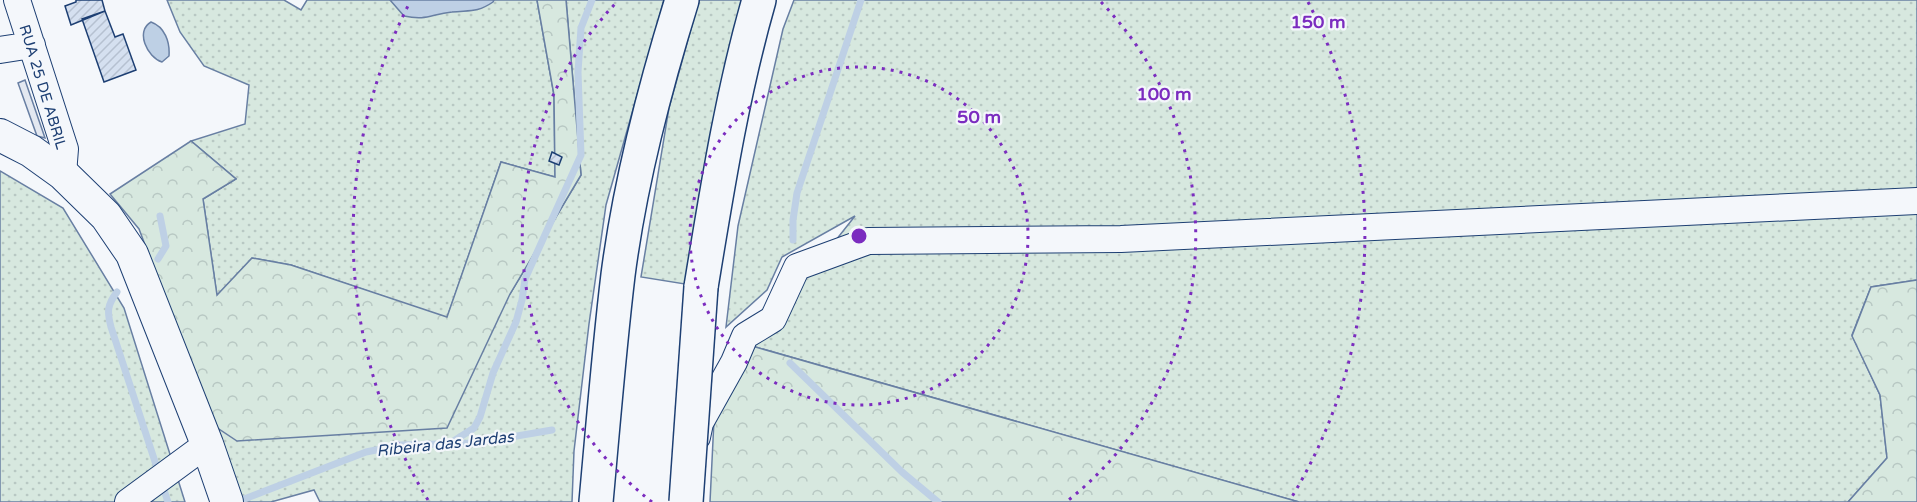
<svg xmlns="http://www.w3.org/2000/svg" width="1917" height="502" font-family="'Varela Round',sans-serif">
<defs>
<pattern id="grass-dots" width="8" height="8" patternUnits="userSpaceOnUse" patternTransform="scale(1.5)"><rect width="8" height="8" fill="#d7e8df"/><path d="M2 2h.1M6 6h.1" fill="none" stroke="#b8c8c3" stroke-width="1.8" stroke-linecap="round"/></pattern>
<pattern id="forest-crowns" width="20" height="18" patternUnits="userSpaceOnUse" patternTransform="scale(1.5)"><rect width="20" height="18" fill="#d7e8df"/><path d="M2 6a3 3 0 1 1 6 0M12 15a3 3 0 1 1 6 0" fill="none" stroke="#b8c8c3"/></pattern>
<pattern id="building-hatch" width="6" height="6" patternUnits="userSpaceOnUse" patternTransform="scale(1.5)"><rect width="6" height="6" fill="#d5e0f0"/><path d="M-1 1l2-2M0 6l6-6M5 7l2-2" fill="none" stroke="#b6c1d1"/></pattern>
</defs>
<rect width="100%" height="100%" fill="#f4f7fb"/>
<!-- grass -->
<path fill="url(#grass-dots)" stroke="#687fa3" stroke-width="1.5" d="M167,0h117l17,10 6,-10h230l17,95 1,82 -54,-15 -54,156 -156,-53 -39,-7 -35,38 -14,-97 33,-20 -45,-38 54,-17 4,-39 -45,-19 -24,-34z
M566,0h98l-58,205 -17,119 -15,127 -2,51h-252l-6,-12 -43,12h-32l-26,-77 297,-131 71,-119z
M699,0h46l-54,285 -50,-8 28,-169z
M794,0h1123v280l-46,7 -19,48 28,60 7,63 -39,44h-549l-547,-156 103,-130 -73,41 -15,33 -41,37 12,-101 45,-197z
M0,171l63,37 61,100 61,194h-185z"/>
<!-- forest -->
<path fill="url(#forest-crowns)" stroke="#687fa3" stroke-width="1.5" d="M537,0h29l15,175 -71,119 -63,134 -210,13 -24,-16 -74,-196 -29,-35 81,-53 45,38 -33,20 14,96 35,-37 39,7 156,52 54,-155 54,15 -1,-82z
M1917,280v222h-69l39,-44 -7,-63 -28,-59 19,-49z
M752,346l547,156h-589l4,-82z"/>
<!-- parking -->
<path fill="#e3e8f0" stroke="#687fa3" stroke-width="1.5" d="M25,80l20,58 -8,-2 -19,-53z"/>
<!-- water -->
<path fill="#bed0e5" stroke="#687fa3" stroke-width="1.5" d="M390,0h104l-1,2c-16,11 -24,8 -41,10 -21,2 -25,9 -48,4z
M151,22c14,5 19,20 18,34l-7,6c-15,-5 -27,-31 -11,-40z"/>
<g fill="none" stroke-linecap="round" stroke-linejoin="round">
<!-- stream -->
<path stroke="#bed0e5" stroke-width="7" d="M793,240v-20l4,-27 64,-193
M158,259l8,-13 -6,-30
M117,292c-10,13 -10,20 -6,35l48,147
M790,363l112,109 36,30
M449,444l25,-16 6,-11 13,-44 23,-51 6,-22 3,-21 56,-124 -3,-83 3,-44 11,-28
M162,484l6,18
M239,501l127,-49 35,-7 74,-2 77,-13"/>
</g>
<!-- building -->
<path fill="url(#building-hatch)" stroke="#1d3f73" stroke-width="1.5" d="M76,0h26l3,11 -34,14 -6,-19 11,-4z
M105,11l10,26 8,-3 13,36 -32,12 -22,-63z
M552,152l10,5 -3,8 -10,-4z"/>
<g fill="none" stroke-linecap="round" stroke-linejoin="round">
<!-- minor casing -->
<g stroke="#1d3f73" stroke-width="28">
<path id="minor" d="M17,0l48,149 -2,25
M0,50l32,-5
M697,437l3,-14 34,-61 11,-26 28,-17 24,-52 71,-26 253,-2 796,-38
M128,502l79,-58"/>
</g>
<!-- major casing -->
<g stroke="#1d3f73" stroke-width="34">
<path id="major" d="M0,135l31,16 32,23 43,42 26,38 75,190 20,58"/>
</g>
<!-- highway casing -->
<g stroke="#1d3f73" stroke-width="36">
<path id="highway" d="M701,287c16,-97 31,-193 58,-287
M596,502c7,-76 13,-152 22,-227 12,-93 36,-185 64,-275"/>
</g>
<!-- minor -->
<use href="#minor" stroke="#f4f7fb" stroke-width="26"/>
<!-- major -->
<use href="#major" stroke="#f4f7fb" stroke-width="32"/>
<!-- highway -->
<use href="#highway" stroke="#f4f7fb" stroke-width="33"/>
<!-- highway-bridge casing -->
<g stroke="#1d3f73" stroke-width="36" stroke-linecap="butt">
<path id="highway-bridge" d="M686,502l15,-215"/>
</g>
<!-- highway-bridge -->
<use href="#highway-bridge" stroke="#f4f7fb" stroke-width="33"/>
</g>
<!-- distance rings -->
<g fill="none" stroke="#7b2cbf" stroke-width="3" stroke-dasharray="3 6">
<circle cx="859" cy="236" r="169"/>
<path d="M652 502A337 337 0 0 1 617 2M1101 2A337 337 0 0 1 1066 502"/>
<path d="M428 500A506 506 0 0 1 410 2M1308 2A506 506 0 0 1 1290 500"/>
</g>
<g text-anchor="middle" stroke-width="4.5" stroke-linejoin="round" paint-order="stroke">
<!-- street labels -->
<g font-size="15" fill="#1d3f73" stroke="#f4f7fb">
<text transform="translate(43 87) rotate(73)" y="5">RUA 25 DE ABRIL</text>
</g>
<!-- water labels -->
<g font-size="16" font-style="italic" fill="#1d3f73" stroke="#f4f7fb">
<text transform="translate(445 443) rotate(-6)" y="6">Ribeira das Jardas</text>
</g>
</g>
<circle cx="859" cy="236" r="9" fill="#7b2cbf" stroke="#f4f7fb" stroke-width="3"/>
<g font-size="18" text-anchor="middle" font-weight="bold" fill="#7b2cbf" stroke="#f4f7fb" stroke-width="4.5" stroke-linejoin="round" paint-order="stroke">
<text x="1318" y="28">150 m</text>
<text x="1164" y="100">100 m</text>
<text x="979" y="123">50 m</text>
</g>
</svg>
